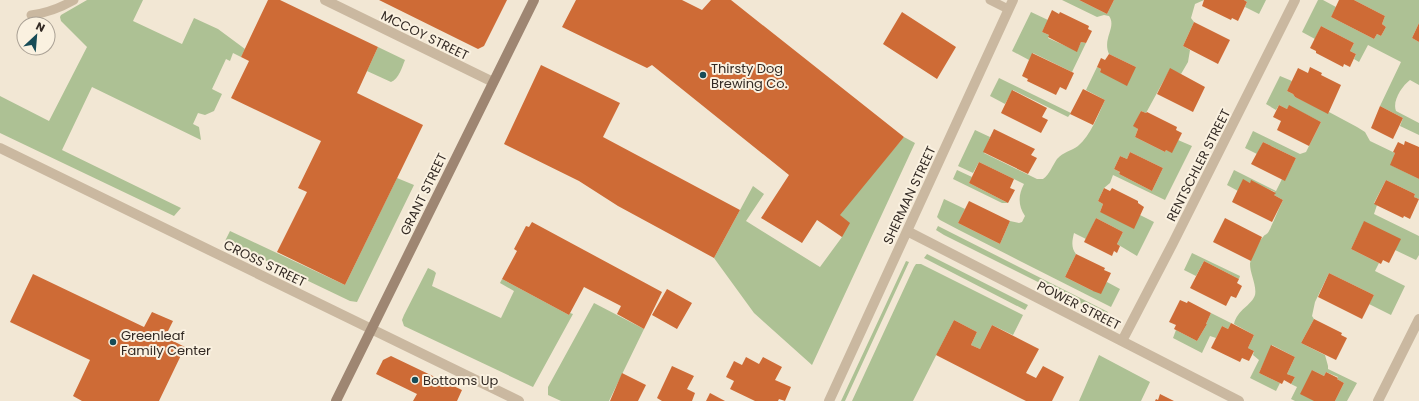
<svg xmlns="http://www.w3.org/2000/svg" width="1419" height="401" font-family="Poppins,sans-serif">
<rect width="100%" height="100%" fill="#f2e7d4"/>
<!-- green -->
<path fill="#adc194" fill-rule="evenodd" d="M87,0h56l-10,21 49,23 12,-26 24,11 27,20 -4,8 -8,-4 -3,8 -4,-2 -14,30 10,5 -8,17 -9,4 -7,-2 -5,11 6,3 2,13 -109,-53 -30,63 119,58 -7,8 -174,-83v-37l49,25 38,-74 -26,-26 -1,-4 1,-2z
M1062,0h17l28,14 7,-14h90l-9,4 -4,14 3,4 -11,24 7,4 -2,12 -7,12 -11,-5 -24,44 -5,-2 -7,15 4,3 -3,8 30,15 1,-2 6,2 6,-12 14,6 -27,54 -52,-25 -3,8 -6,5 -6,13 5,3 -3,8 40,3 14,7 -17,34 -20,-12 6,-12 -27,-14 -10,21 -12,-6c-2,8 -3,15 2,21l-11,23 28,14 14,-9 13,7 -9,18 -152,-77 -19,-10 -3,-3 7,-18 21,10 -7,14 42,21 10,-23 9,2 3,-1 3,-6c-7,-10 -7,-21 -1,-32l-45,-22 -6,11 -15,-7 17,-36 15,7 -6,16 53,26h6c7,-5 9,-13 14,-20 6,-7 14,-8 21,-13 13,-11 20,-31 27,-46l-19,-10 11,-23 4,2 -1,3 36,-5 -27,-13c-7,-16 8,-27 0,-38l-5,-1 -7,2zM1130,152l33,16 -11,23 -33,-17 1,-2 -6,-3 6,-13 7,3z
M1244,0h22l-7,14 -14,-7 2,-5z
M1318,0h5l13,7 -5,10 43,22 3,-5 4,2 5,-9 -4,-3 3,-8 -31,-16h65v23l-7,15 7,4v43l-9,-5c-8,6 -18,21 -14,31l23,12v12l-19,-9 3,-8 -23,-12 21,-44 -33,-17 -9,17 -5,-3 2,-5 -6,-3 4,-8 -33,-17 -6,13 -13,-7z
M1031,12l17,8 -6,12 7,3 -1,3 29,13 4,-9 5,1 -14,29 -39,-19 -4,7 -17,-9z
M378,47l27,13c-3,7 -6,19 -14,22l-24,-11z
M1280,76l12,5 -5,10 6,3 2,3 33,16 1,-1 28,15 8,5 5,9 25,12 -4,12 28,14v20l-5,-2 1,-3 -29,-14 -12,23 3,2 -3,9 45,22v19l-3,5 -21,-10 -31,-28 -13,27 28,14 -4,8 30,15 -14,29 -22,-11 5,-9 -45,-22 -14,29 -3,14 2,3 -13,24 24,12 3,11v3l29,14 -10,18h-12l9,-18 -7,-4 1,-2 -12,-5 -2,4 -12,-6 2,31h-19l-4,-2 6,-12 -6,-3 4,-7 -8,-3 8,-17 -23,-12 -13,28 21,10 -4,8 -26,-13 9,-18 -6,-5 1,-4 -6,-3 6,-13 -20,-11c3,-14 18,-19 21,-29 2,-10 -5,-21 -5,-31 0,-4 10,-25 13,-27 2,-3 4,-2 6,-6 5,-10 9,-21 14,-31l-9,-5 1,-3 -24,-11 -1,2 -7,-3 -5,11 -11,-6 7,-15 42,21 6,-12 3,1 11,-22 -33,-16 -6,12 -12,-6 8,-17 47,23 6,-2 15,-30 -32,-16 -2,3 -8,-4 -3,5 -10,-6z
M999,78l72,35 -3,4 -55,-27 -8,14 -15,-8z
M904,137l11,6 -103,222 -58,-52 -40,-55 39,-72 11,8 -18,27 74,46 22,-30 -4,-23z
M957,170l15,7 -3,6 39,20h-6l-49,-24z
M397,178l17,7 -57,117 -7,-1 -125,-60 5,-10 115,54z
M938,226l170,86 -2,4 -162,-81 -8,-5z
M1192,253l48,23 -1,3 -35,-18 -8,15 -12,-6z
M927,254l101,51 -3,5 -101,-52z
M906,261l3,1 -64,139h-4z
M916,264h5l102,51 -10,20 -21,-10 -12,24 -9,-4 6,-13 -23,-12 -41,81h-61l62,-134z
M428,268l6,3 2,2 -4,13 69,32 13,-27 -14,-8 2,-4 67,36 1,-2 3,1 -40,73 -129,-61 -2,-6 2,-5z
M594,303l50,26 -35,72h-48l-13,-6v-8z
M1211,313l20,10 -3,6 -6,-3 -6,12 -6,-2 -8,17 -29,-15 3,-8 21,11 10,-17h-1z
M1099,355l51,27 -9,19h-62z"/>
<!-- building -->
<path fill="#ce6b36" d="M268,0h12l98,47 -21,46 66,32 -78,160 -68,-33 30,-60 -9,-4 23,-47 -90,-43 18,-37 -8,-4z
M379,0h128l-23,46 -6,3z
M576,0h106l20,10 9,-10h20l173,137 -64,78 10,8 -8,14 -25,-17 -15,23 -41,-25 28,-43 -137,-110 -5,3 -85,-41z
M1079,0h35l-7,14z
M1204,0h40l3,2 -9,19 -6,-3 -1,2 -29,-14z
M1339,0h15l31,16 -3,8 4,3 -5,9 -4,-2 -3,5 -43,-22z
M1052,10l7,4 1,-2 29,14 -1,3 4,2 -6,12 -5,-1 -4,10 -29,-15 1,-2 -7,-3z
M902,12l54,35 -19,32 -54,-35z
M1194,22l36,18 -12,24 -35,-18z
M1419,23v19l-7,-4z
M1321,26l33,17 -4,8 6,3 -6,13 -6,-3 -1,3 -27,-14v-2l-6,-3z
M1032,53l42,20 -8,17 -6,-3 -4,8 -29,-14 1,-2 -6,-3z
M1109,54l27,13 -9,19 -27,-14 1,-3 -4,-2 4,-9 4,2z
M541,65l79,38 -17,34 137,73 -26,48 -96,-52 -39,-25 -75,-37z
M1310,67l12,6 -1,2 20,10 -13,29 -33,-17 -2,-3 -6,-3 11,-23 10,5z
M1170,68l35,19 -12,25 -36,-18z
M1083,89l22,11 -12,25 -23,-11z
M1012,90l35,18 -5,9 6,3 -7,13 -40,-20z
M1279,105l8,4 2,-4 32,17 -12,24 -32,-16 4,-9 -8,-4z
M1380,106l23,12 -10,21 -22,-11z
M1141,111l5,2 1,-1 30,15 -1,3 6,3 -10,20 -6,-3 -1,2 -30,-15 3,-8 -5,-3z
M994,129l41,20 -4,6 6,3 -9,16 -45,-22z
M1405,141l14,6v32l-29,-14 5,-12 -2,-1 5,-10 6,3z
M1263,142l33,16 -11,23 -34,-17z
M1130,152l33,16 -11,23 -33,-17 1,-2 -6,-3 6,-13 7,3z
M979,162l35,17 -4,9 5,2 -7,13 -39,-20z
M1243,179l7,4 1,-3 25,13 -2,2 9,5 -11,22 -40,-20z
M1386,180l29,14 -1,3 5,2 -9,20 -6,-3 -1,2 -29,-14z
M1104,188l6,3 2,-3 26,13v2l6,4 -10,22 -34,-17 3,-8 -5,-3z
M969,201l41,20 -10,23 -42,-21z
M1096,218l27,14 -6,12 3,2 -3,7 -3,-2 -2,5 -28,-14z
M1225,218l37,19 -11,24 -38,-19z
M1364,221l37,18 -12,24 -6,-3 -2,4 -30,-15z
M532,222l130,70 -18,37 -27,-15 4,-8 -37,-19 -15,28 -67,-36 15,-28 -3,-2 12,-23 3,1z
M1076,254l29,14 -1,2 7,3 -10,21 -8,-3 -28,-14z
M1204,261l35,18 -2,4 5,3 -6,12 -5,-2 -5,10 -36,-18z
M1329,273l45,22 -12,24 -44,-22z
M33,274l111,53 8,-15 21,9 -8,16 20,10 -26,54h-77l-9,-5 17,-36 -80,-38z
M667,289l25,14 -15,26 -25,-14z
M1180,300l7,3 1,-2 23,12 -5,11h1l-10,17 -23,-12 2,-4 -7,-3z
M1314,319l28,14 -1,2 6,3 -11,22 -35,-17z
M954,320l23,12 -6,13 9,4 12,-24 47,24 -13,24 10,5 7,-12 21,11 -12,24h-26l-90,-46z
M1231,323l23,12 -6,13 6,3 -5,10 -7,-3 -2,4 -29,-14 11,-22 6,3z
M1271,345l24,12 -8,17 8,3 -4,7 -7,-4 -2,4 -23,-11z
M391,356l71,34 -5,11h-44l4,-7 -41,-20 7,-14z
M746,357l13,7 4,-7 19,10 -7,13 16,7 -6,14 -6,-2 -1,2h-23l-25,-12 4,-8 -8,-4 8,-16 8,4z
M672,366l22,10 -7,13 8,4 -3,8h-30l-5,-3z
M1312,370l12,6 2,-4 12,6 -1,1 7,4 -9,18h-21l-14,-7z
M622,373l24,12 -8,16h-28z
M710,393l15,8h-19z
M1160,394l14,7h-19l1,-2 2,1z"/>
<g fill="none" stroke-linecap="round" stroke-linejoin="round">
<!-- service -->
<path stroke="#cab8a0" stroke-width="9" d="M990,0l18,9
M31,15c16,-2 29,-7 43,-15"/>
<!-- minor -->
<path stroke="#cab8a0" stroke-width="10" d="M325,0l168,82
M0,148l519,253
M907,231l332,170
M1122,341l51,-98 122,-243
M829,401l184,-401
M1378,401l41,-82"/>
<!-- secondary -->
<path stroke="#9e8672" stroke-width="10" d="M336,401l198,-401"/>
</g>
<!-- markers -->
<g fill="#174c57" stroke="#faf1e0" stroke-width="1.5">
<circle cx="703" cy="75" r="4"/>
<circle cx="113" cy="342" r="4"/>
<circle cx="415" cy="380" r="4"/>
</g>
<g text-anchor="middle" stroke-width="4" stroke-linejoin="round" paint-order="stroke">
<!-- street labels -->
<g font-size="13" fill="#332a24" stroke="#faf1e0">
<text transform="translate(425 35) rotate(26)" y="5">MCCOY STREET</text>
<text transform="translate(1198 165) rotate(-63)" y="5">RENTSCHLER STREET</text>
<text transform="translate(423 194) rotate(-64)" y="5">GRANT STREET</text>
<text transform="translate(909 195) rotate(-65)" y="5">SHERMAN STREET</text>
<text transform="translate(265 263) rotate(26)" y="5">CROSS STREET</text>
<text transform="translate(1079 305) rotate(27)" y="5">POWER STREET</text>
</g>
<!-- poi labels -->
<g font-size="13" fill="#332a24" stroke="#faf1e0" text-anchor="start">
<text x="711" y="73">Thirsty Dog<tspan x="711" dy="15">Brewing Co.</tspan></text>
<text x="121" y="340">Greenleaf<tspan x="121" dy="15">Family Center</tspan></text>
<text x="423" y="385">Bottoms Up</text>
</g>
</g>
<!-- north arrow -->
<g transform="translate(36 36) rotate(26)"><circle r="19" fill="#faf1e0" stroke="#aaa195"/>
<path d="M0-3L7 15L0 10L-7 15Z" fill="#174c57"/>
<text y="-6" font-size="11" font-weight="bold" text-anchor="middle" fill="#332a24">N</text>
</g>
</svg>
